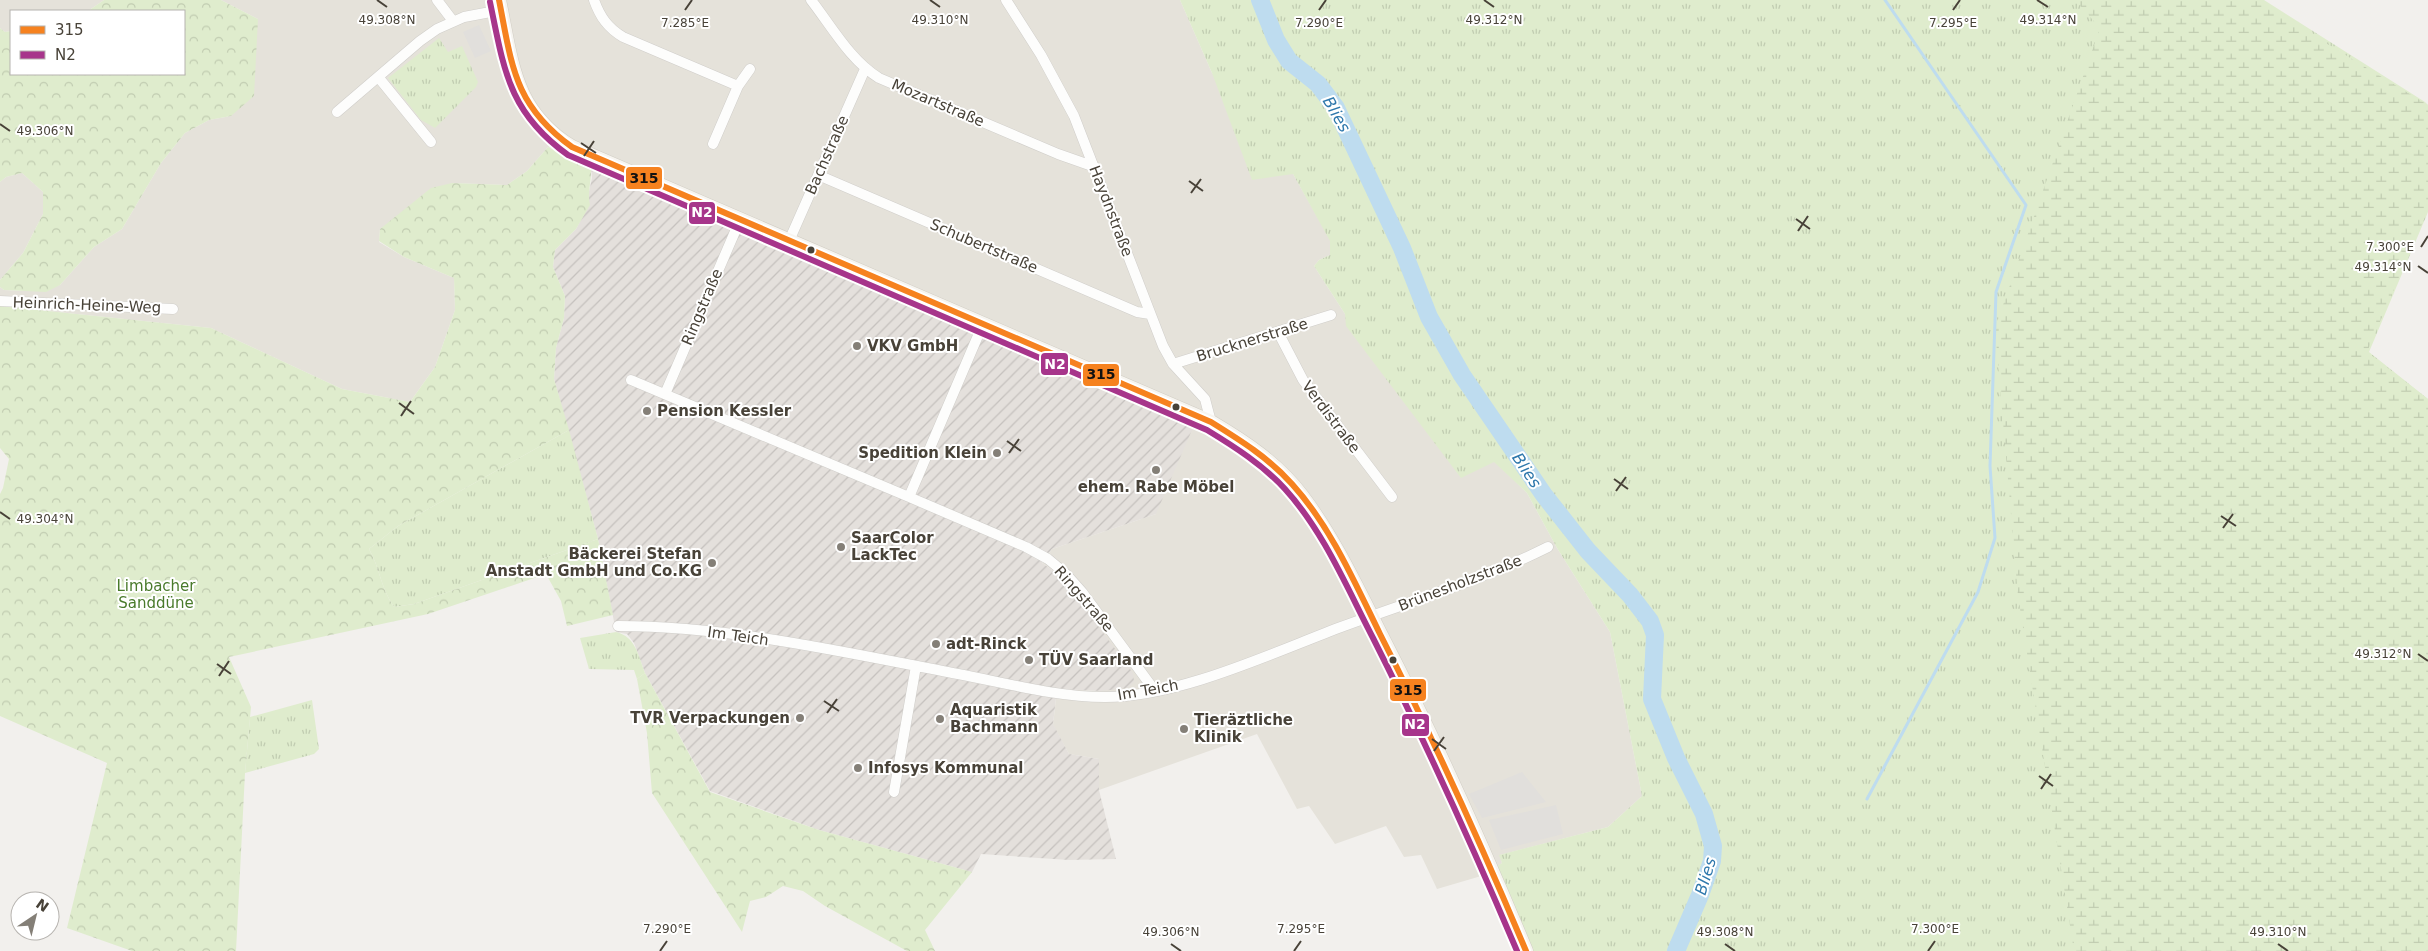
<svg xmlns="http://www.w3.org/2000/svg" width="2428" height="951" font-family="'DejaVu Sans',sans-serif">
<defs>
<pattern id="industrial-furrows" width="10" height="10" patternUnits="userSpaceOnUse" patternTransform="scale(1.25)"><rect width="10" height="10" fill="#e4e0dc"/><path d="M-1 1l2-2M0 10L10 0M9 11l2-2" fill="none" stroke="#c5c1be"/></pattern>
<pattern id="grass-tufts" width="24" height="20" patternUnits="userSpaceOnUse" patternTransform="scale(1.25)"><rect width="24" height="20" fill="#dfeccd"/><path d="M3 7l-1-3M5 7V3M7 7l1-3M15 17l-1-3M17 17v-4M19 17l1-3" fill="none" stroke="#c1ccb1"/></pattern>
<pattern id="forest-crowns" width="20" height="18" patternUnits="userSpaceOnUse" patternTransform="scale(1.25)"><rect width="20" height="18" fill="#dfeccd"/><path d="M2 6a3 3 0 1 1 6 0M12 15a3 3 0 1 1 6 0" fill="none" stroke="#c1ccb1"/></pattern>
<pattern id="wetland-marsh" width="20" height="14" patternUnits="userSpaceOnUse" patternTransform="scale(1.25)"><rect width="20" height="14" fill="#dfeccd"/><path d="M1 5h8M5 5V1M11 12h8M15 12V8" fill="none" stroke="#c1ccb1"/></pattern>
</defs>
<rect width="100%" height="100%" fill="#f2f0ed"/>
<!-- residential -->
<path fill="#e5e2da" d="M0,0h104l-16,11h-77v20l-6,1 -5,-4z
M221,0h959l32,73 81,101 38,67 -1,14 -11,5 -5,6 31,48 182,179 30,55 53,84 32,164 -34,31 -108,28 2,8 -14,11 -51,15 -16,-34 -17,2 -18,-31 -51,18 -26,-38 -12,3 -40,-75 -158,56v-31l-30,-5 -16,-29 4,-36 44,2 -40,-115 -19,-13 10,-14 104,-35 -185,-185 -423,-182 -21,24 -20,14 -55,-2 -72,46 -1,13 25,15 50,21 1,32 -20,57 -25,35 -68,-13 -131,-61 -211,-22v-19l4,3 18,1 38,-6 34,-38 28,-18 39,-66 24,-30 24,-13 22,-4 27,-97z
M22,173l21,19v22l-20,39 -23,27v-98l6,-5z"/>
<!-- industrial -->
<path fill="url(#industrial-furrows)" d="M591,166l604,257 -39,91 -104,35 -10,14 19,13 72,97 1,9 -6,6 -27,3 -44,-2 -4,35 16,30 30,5v31l17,69 -47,1 -88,-6 -9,18 -153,-42 -109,-39 -65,-118 -11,-30 -7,-9 -11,-2 -18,-93 -44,-160 2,-31 8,-30 1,-22 -12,-29 2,-17 21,-21 13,-24 -1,-9 4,-18z"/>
<!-- grass -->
<path fill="url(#grass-tufts)" d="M1180,0h1084l161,102 3,3v107l-59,140 59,47v552h-897l-35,-84 6,-4 -3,-8 109,-28 34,-31 -32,-164 -53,-84 -30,-55 -33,-31 -33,16 -115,-152 -1,-12 -31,-48 5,-6 11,-5v-14l-37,-67 -41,6 -40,-107z
M439,38l9,14 14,-6 16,36 -2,5 -41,41 -14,-8 -33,-42z
M569,430l29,109 -184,65 -20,3c-13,-18 -14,-39 -25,-58l29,-23z
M616,632c20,5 22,23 29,41l-8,6 -3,-9 -45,-1 -9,-31z
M312,700l7,49 -5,5 -69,19 5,-56z"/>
<!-- forest -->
<path fill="url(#forest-crowns)" d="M104,0h117l37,19 -4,77 -23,20 -22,4 -24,13 -24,30 -39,66 -28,18 -34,38 -14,7 -42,-2 -4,-3v-7l23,-27 20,-39v-22l-21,-19 -16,4 -6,5v-154l5,4 6,-1v43h173v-63h-96z
M548,147l43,19c1,14 -4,26 -1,39l-14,24 -21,21 -2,17 12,29 -1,22 -8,30 -2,31 15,51 -171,96 -29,23c11,19 12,40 25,58l20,-3 184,-65 15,76 -46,11 -6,-25 -15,-27 -118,40 -199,43 22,50 -6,66 -9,178h-104l-65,-23 40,-165 -107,-47v-222l3,-6 6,-29 -9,-11v-142l211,22 131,61 68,13 25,-35 20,-57 -1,-32 -50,-21 -25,-16 1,-12 51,-41 21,-5 55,2 20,-14z
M645,673l65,119 109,38 153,42 -47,58 10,21h-28l-82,-45 -22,-15 -20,-5 -17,11 -16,4 -8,31 -90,-139 -5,-60 -10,-54z"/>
<!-- wetland -->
<path fill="url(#wetland-marsh)" d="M2075,0h188v5l165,100v105l-61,142 61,47v552h-354l-56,-355 -23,-268 105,-300z"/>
<!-- parking -->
<path fill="#e1dfdc" d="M479,25l12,26 -16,7 -12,-26z
M1522,772l24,30 -64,16 -13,-24z
M1556,805l7,29 -62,16 -12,-30z"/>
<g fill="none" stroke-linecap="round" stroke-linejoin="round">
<!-- stream -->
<path stroke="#bedcef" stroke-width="3" d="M1867,799l111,-207 17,-54 -5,-72 6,-174 30,-87 -141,-205"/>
<!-- river -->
<path stroke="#bedcef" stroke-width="18" d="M1260,0l16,40 13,21 29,23 18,24 66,140 27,69 33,58 82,120 44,56 42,44 20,26 5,14 -3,64 24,59 28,56 9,32 -1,15 -12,34 -24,56"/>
<!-- street casing -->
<g stroke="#d0ceca" stroke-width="11">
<path id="street" d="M437,0l16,21
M594,0c6,17 14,28 29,37l115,49
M811,0c21,27 39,60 68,78l179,76 37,13
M1006,0l35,55 33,61 89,230 10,18 32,35 6,23
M379,78l52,64
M337,112l83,-71 17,-12 27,-12 37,-7
M713,144l25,-58 12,-17
M818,175l319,137 13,2
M789,241l76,-172
M0,301l173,8
M1278,332l25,48 89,117
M1173,364l158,-49
M631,380l278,117 117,50 22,12 18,15 16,18 73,99
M665,394l75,-174
M909,497l74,-173
M618,626c112,0 230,27 340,48 48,9 98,23 147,23 74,0 167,-44 236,-70 70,-26 139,-46 207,-80
M894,792l22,-126"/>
</g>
<!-- secondary casing -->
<g stroke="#d1cdc4" stroke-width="15">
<path id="secondary" d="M499,0c13,62 14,111 73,147l639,275c34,20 67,42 91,74 32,42 56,94 80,141 53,103 100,208 144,314"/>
</g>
<!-- street -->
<use href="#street" stroke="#fdfdfc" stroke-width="10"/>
<!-- secondary -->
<use href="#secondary" stroke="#f7f5f0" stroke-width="14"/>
<!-- bus-1 casing -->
<g stroke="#fff" stroke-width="10">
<path id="bus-1" d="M499,0c13,66 15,105 73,147l639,275c29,18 58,36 81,62 39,43 63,99 88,150 53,104 101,210 146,317"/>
</g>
<!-- bus-2 casing -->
<g stroke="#fff" stroke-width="10">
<path id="bus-2" d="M490,2c14,67 18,110 78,153l639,275c28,17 56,35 78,59 39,43 62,99 88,149 52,103 99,207 144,313"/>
</g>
<!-- bus-1 -->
<use href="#bus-1" stroke="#f6821f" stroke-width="6"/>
<!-- bus-2 -->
<use href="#bus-2" stroke="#a7358b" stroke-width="6"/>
</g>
<!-- ticks -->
<path fill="none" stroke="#484238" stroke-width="2" d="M377,0l10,7M930,0l10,7M1484,0l10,7M2037,0l11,7M685,10l7,-10M1319,10l7,-10M1953,10l7,-10M0,124l10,7M581,143l15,10M584,156l10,-15M1189,181l14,10M1191,193l10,-14M1796,219l14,10M1798,231l10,-15M2421,247l7,-11M2418,266l10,7M399,403l15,11M401,416l10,-15M1007,441l14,10M1009,453l10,-14M1614,479l14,10M1616,491l10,-14M0,512l10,7M2221,516l15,10M2223,528l10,-14M2418,654l10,7M217,664l14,10M219,676l10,-15M824,701l15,10M827,713l10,-14M1432,739l14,10M1434,751l10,-14M2039,776l14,10M2041,789l10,-15M1171,944l10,7M1725,944l10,7M2278,944l10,7M660,951l7,-10M1294,951l7,-10M1928,951l7,-10"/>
<!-- markers -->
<g fill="#484238" stroke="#fff" stroke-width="2">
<circle cx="811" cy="250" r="4.5"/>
<circle cx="1176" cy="407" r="4.5"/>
<circle cx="1393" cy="660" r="4.5"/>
</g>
<g fill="#847f77" stroke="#fff" stroke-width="2">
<circle cx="857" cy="346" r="5"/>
<circle cx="647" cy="411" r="5"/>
<circle cx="997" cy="453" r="5"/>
<circle cx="1156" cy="470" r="5"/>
<circle cx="841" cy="547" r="5"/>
<circle cx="712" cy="563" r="5"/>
<circle cx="936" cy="644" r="5"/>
<circle cx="1029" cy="660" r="5"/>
<circle cx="800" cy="718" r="5"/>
<circle cx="940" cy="719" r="5"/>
<circle cx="1184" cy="729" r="5"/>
<circle cx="858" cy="768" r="5"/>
</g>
<g text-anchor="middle" stroke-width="4" stroke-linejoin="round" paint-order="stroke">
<!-- street labels -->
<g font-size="15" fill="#484238" stroke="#fff">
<text transform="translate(938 103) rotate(23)" y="5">Mozartstraße</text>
<text transform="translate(827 155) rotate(-66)" y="5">Bachstraße</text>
<text transform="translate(1111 211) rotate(69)" y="5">Haydnstraße</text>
<text transform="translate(984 246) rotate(23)" y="5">Schubertstraße</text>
<text transform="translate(87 305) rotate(2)" y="5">Heinrich-Heine-Weg</text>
<text transform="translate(702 307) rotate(-67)" y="5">Ringstraße</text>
<text transform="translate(1252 340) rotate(-17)" y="5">Brucknerstraße</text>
<text transform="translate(1331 417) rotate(53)" y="5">Verdistraße</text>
<text transform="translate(1460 583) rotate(-21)" y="5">Brünesholzstraße</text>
<text transform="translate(1084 599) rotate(49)" y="5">Ringstraße</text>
<text transform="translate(738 636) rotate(8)" y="5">Im Teich</text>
<text transform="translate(1148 690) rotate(-10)" y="5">Im Teich</text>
</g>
<!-- poi labels -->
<g font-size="15" font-weight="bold" fill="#484238" stroke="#fff" text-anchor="start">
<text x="867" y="351">VKV GmbH</text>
<text x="657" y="416">Pension Kessler</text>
<text x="987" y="458" text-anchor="end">Spedition Klein</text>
<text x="1156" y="492" text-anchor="middle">ehem. Rabe Möbel</text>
<text x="851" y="543">SaarColor<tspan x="851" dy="17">LackTec</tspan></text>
<text x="702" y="559" text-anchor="end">Bäckerei Stefan<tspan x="702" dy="17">Anstadt GmbH und Co.KG</tspan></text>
<text x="946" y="649">adt-Rinck</text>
<text x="1039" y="665">TÜV Saarland</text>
<text x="950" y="715">Aquaristik<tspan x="950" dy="17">Bachmann</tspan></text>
<text x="790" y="723" text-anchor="end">TVR Verpackungen</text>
<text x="1194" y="725">Tieräztliche<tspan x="1194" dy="17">Klinik</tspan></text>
<text x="868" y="773">Infosys Kommunal</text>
</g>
<!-- park labels -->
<g font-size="15" fill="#497a2b" stroke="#fff">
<text x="156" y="591">Limbacher<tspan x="156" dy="17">Sanddüne</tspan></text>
</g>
<!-- water labels -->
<g font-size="16" font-style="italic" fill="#2f78ac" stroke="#fff">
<text transform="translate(1337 114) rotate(60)" y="6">Blies</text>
<text transform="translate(1527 470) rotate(56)" y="6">Blies</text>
<text transform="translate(1705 876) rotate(-73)" y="6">Blies</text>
</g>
</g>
<g font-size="12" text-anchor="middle" fill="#484238" stroke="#fff" stroke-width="4" stroke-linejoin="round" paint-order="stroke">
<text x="387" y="24">49.308°N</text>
<text x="940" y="24">49.310°N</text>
<text x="1494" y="24">49.312°N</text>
<text x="2048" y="24">49.314°N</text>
<text x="685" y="27">7.285°E</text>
<text x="1319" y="27">7.290°E</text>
<text x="1953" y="27">7.295°E</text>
<text x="45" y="135">49.306°N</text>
<text x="2390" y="251">7.300°E</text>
<text x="2383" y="271">49.314°N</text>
<text x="45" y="523">49.304°N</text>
<text x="2383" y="658">49.312°N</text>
<text x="667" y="933">7.290°E</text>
<text x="1301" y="933">7.295°E</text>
<text x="1935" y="933">7.300°E</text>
<text x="1171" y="936">49.306°N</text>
<text x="1725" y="936">49.308°N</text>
<text x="2278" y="936">49.310°N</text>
</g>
<g stroke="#fff" stroke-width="2">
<rect x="625" y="166" width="38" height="24" rx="5" fill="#f6821f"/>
<rect x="688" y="201" width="28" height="24" rx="5" fill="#a7358b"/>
<rect x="1040" y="352" width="29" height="24" rx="5" fill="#a7358b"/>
<rect x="1082" y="363" width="38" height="24" rx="5" fill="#f6821f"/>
<rect x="1389" y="678" width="38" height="24" rx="5" fill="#f6821f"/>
<rect x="1401" y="713" width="29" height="24" rx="5" fill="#a7358b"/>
</g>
<g font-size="14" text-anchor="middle" font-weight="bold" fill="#fff">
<text x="702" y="217">N2</text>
<text x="1055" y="369">N2</text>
<text x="1415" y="729">N2</text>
</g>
<g font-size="14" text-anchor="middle" font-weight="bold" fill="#111">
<text x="644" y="183">315</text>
<text x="1101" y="379">315</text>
<text x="1408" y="695">315</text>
</g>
<!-- legend -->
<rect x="10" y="10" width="175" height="65" fill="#ffffff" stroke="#b6b3af"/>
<rect x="20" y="26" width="25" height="8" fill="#f6821f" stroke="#b6b3af"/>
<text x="55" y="35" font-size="15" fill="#484238">315</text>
<rect x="20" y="51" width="25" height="8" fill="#a7358b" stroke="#b6b3af"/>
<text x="55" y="60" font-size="15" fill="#484238">N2</text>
<!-- north arrow -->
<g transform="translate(35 916) rotate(35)"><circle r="24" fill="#ffffff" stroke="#b6b3af"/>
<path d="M0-4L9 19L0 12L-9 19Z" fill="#847f77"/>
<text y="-8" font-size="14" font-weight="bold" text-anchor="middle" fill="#484238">N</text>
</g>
</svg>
